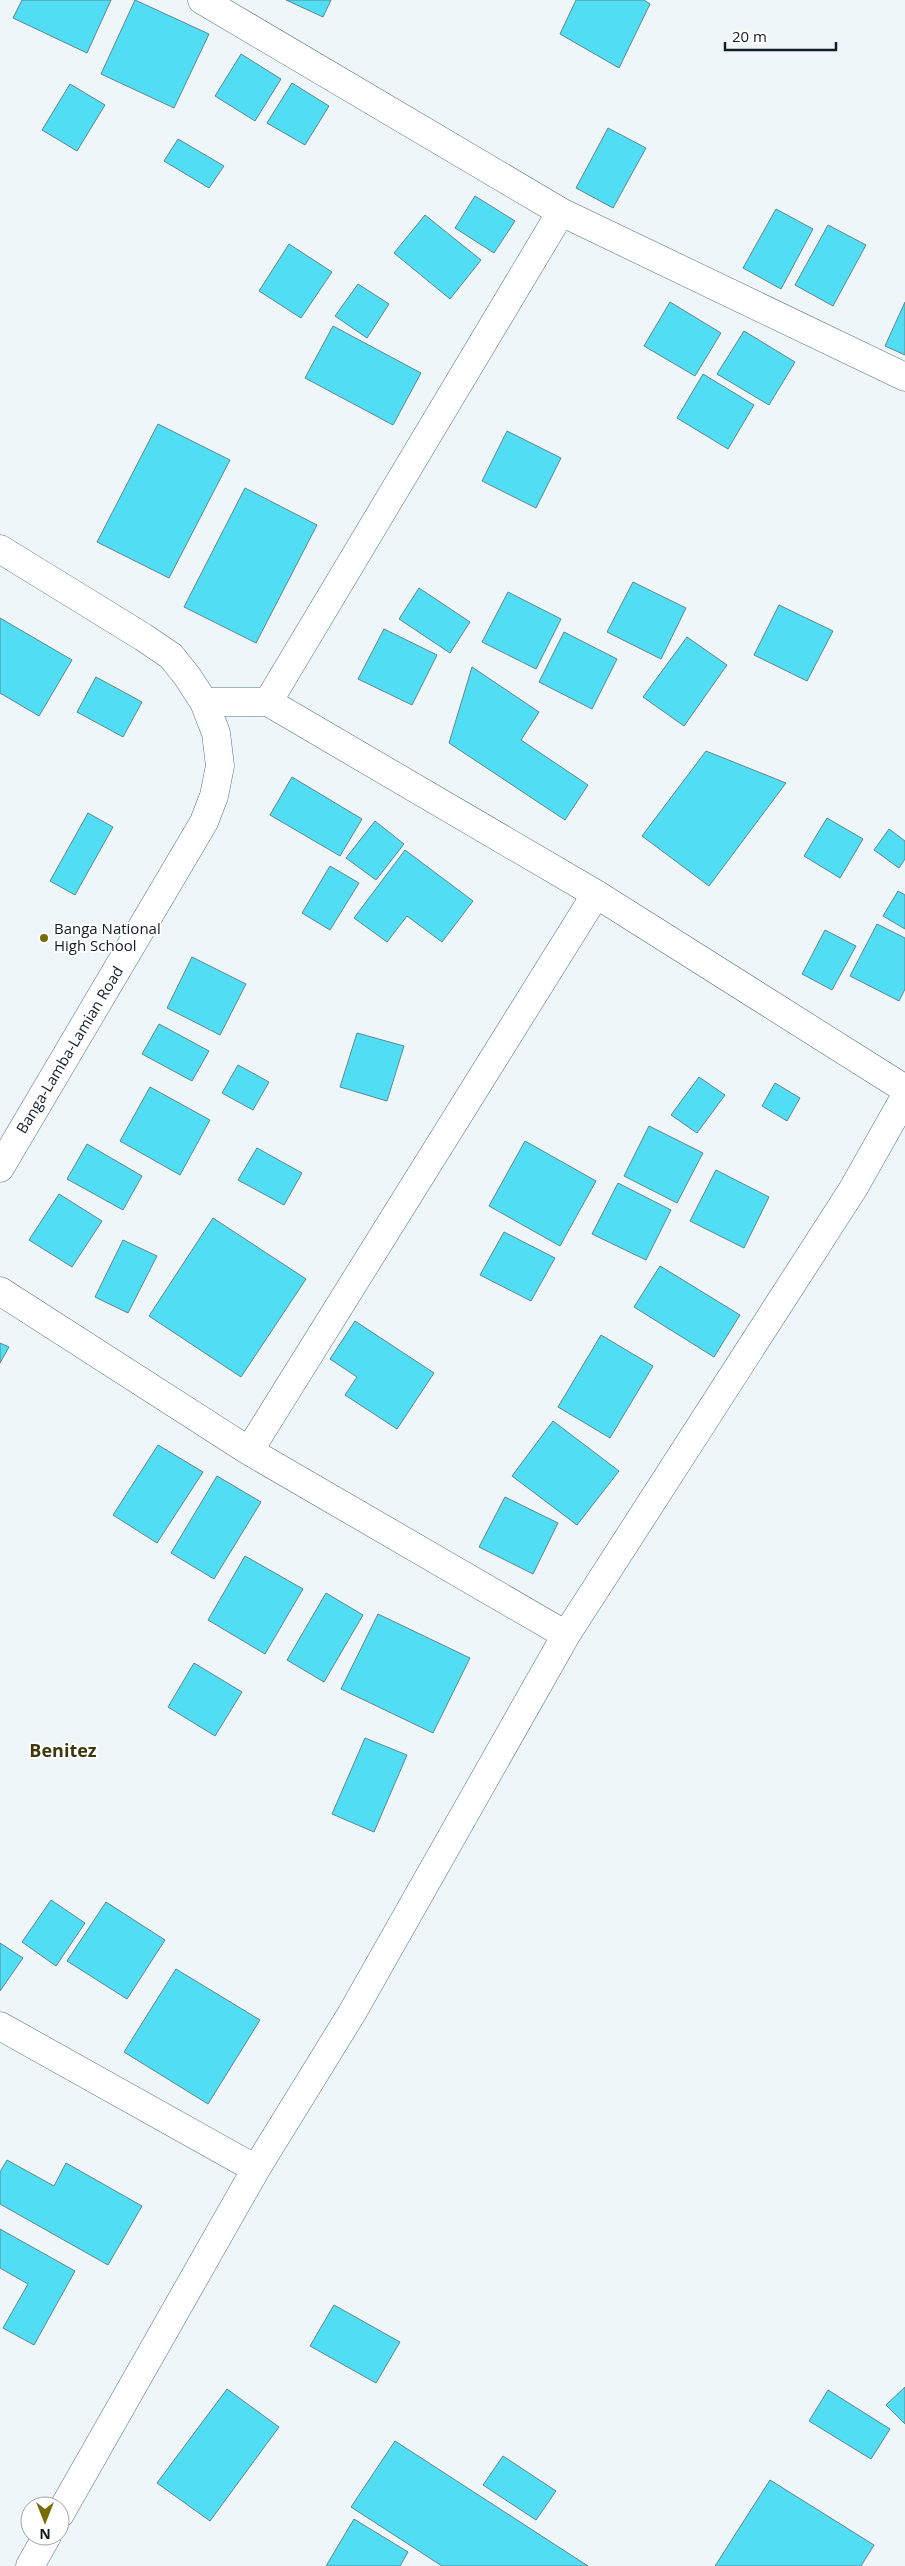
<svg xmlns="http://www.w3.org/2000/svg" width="905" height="2566" font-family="'Open Sans',sans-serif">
<rect width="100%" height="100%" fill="#eff6fa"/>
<!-- building -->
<path fill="#51def4" stroke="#5e888f" d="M22,0h89l-24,53 -74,-35z
M135,0l74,34 -35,74 -73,-34z
M286,0h45l-8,17z
M576,0h68l6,4 -31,64 -59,-34z
M241,54l40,25 -26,42 -40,-25z
M292,83l37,23 -24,39 -38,-22z
M70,84l35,21 -28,46 -35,-21z
M608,128l38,20 -33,60 -37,-20z
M178,139l46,27 -15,22 -45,-27z
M475,196l40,25 -21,32 -39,-25z
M776,209l37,20 -32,60 -38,-21z
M425,215l56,45 -31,39 -56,-46z
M828,225l38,20 -33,61 -38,-21z
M289,244l43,28 -31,46 -42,-27z
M358,284l31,20 -22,34 -32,-22z
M670,302l51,31 -26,43 -51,-30z
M905,302v53l-20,-9z
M333,326l88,47 -28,52 -88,-47z
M744,331l51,31 -26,43 -52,-31z
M703,374l51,31 -26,44 -51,-31z
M158,424l72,36 -61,118 -72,-36z
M507,431l54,27 -25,50 -54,-27z
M245,488l72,37 -61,118 -72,-36z
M633,582l53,26 -25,51 -54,-27z
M419,588l51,34 -20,31 -51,-34z
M508,592l53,27 -25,50 -54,-27z
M779,605l54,26 -26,50 -53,-26z
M0,618l72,42 -33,56 -39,-23z
M384,629l53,26 -25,50 -54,-26z
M564,632l53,27 -25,50 -53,-27z
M687,637l40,28 -43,61 -41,-29z
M472,667l67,45 -18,28 67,45 -23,35 -116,-77z
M96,677l46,25 -19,35 -46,-25z
M706,751l80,32 -77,103 -67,-50z
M292,777l70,42 -22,37 -70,-41z
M88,813l25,14 -38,68 -25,-14z
M827,818l36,21 -23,39 -36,-22z
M375,821l29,23 -28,36 -30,-22z
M889,829l16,12v18l-6,9 -25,-18z
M405,850l68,51 -31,41 -35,-26 -20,26 -33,-24z
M330,866l29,17 -29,47 -28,-17z
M898,891l7,4v34l-22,-13z
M877,924l28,14v51l-6,12 -49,-25z
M825,930l31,16 -24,44 -30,-16z
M192,957l54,27 -26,51 -53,-27z
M159,1024l50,27 -17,30 -50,-27z
M357,1033l47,13 -17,55 -47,-14z
M238,1065l31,17 -16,28 -31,-17z
M699,1077l26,18 -28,38 -26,-18z
M775,1083l25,15 -13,23 -25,-15z
M150,1087l60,33 -30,55 -60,-34z
M649,1126l54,27 -26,50 -53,-27z
M525,1141l71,40 -36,65 -71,-40z
M87,1144l55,32 -19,34 -56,-31z
M257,1148l45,25 -18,32 -46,-25z
M716,1170l53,27 -25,51 -54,-27z
M618,1183l53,27 -25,50 -54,-26z
M59,1194l43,27 -30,46 -43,-27z
M213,1218l93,61 -65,98 -92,-61z
M504,1232l51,26 -24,43 -51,-26z
M123,1240l34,16 -29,57 -33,-16z
M660,1266l80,49 -26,42 -80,-50z
M355,1321l79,52 -37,56 -52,-34 12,-18 -27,-18z
M601,1335l52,31 -43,72 -52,-31z
M0,1343l9,4 -9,16z
M553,1421l66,50 -42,54 -65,-49z
M158,1445l45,27 -46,71 -44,-28z
M217,1476l44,26 -47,77 -43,-26z
M505,1497l53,26 -25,51 -54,-27z
M245,1556l58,33 -38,65 -57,-34z
M326,1593l37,22 -39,67 -37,-22z
M378,1614l92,44 -37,75 -92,-44z
M194,1663l48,29 -27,44 -47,-29z
M365,1738l42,17 -33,77 -42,-18z
M51,1900l34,23 -29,43 -34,-24z
M106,1902l59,38 -38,59 -60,-38z
M0,1943l23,15 -23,33z
M176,1969l84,51 -52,84 -84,-52z
M7,2160l47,26 12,-23 76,43 -34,59 -108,-61v-32z
M0,2229l75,42 -41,74 -31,-17 25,-44 -28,-16z
M334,2305l66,37 -24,41 -66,-37z
M905,2387v37l-19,-19z
M227,2389l52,38 -69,94 -53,-38z
M828,2390l62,39 -19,30 -62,-38z
M395,2441l193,125h-146l-91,-59z
M503,2456l53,35 -20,29 -53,-35z
M770,2480l104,65 -13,21h-146z
M354,2519l54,33 -8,14h-74z"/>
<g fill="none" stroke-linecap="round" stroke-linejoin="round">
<!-- street casing -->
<g stroke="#517185" stroke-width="29">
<path id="street" d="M202,0l359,212 344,165
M204,702h64l328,192 309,195
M268,702l293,-490
M0,1291l249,160 317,184
M249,1451l347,-557
M0,2026l256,143
M60,2514l196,-345 96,-156 214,-378 287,-446 52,-92
M30,2566l17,-30"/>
</g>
<!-- secondary casing -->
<g stroke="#517185" stroke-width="29">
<path id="secondary" d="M0,549l143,88 28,19 16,20 17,26 12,31 4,33 -6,30 -10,26 -204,346"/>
</g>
<!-- street -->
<use href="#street" stroke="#fff" stroke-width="28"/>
<!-- secondary -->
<use href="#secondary" stroke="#fff" stroke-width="28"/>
</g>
<!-- markers -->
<circle fill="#786c06" stroke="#fff" stroke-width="2" cx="44" cy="938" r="5"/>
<g text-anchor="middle" stroke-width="4" stroke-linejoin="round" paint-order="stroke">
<!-- poi labels -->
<g font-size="15" fill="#101d25" stroke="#fff" text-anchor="start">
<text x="54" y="934">Banga National<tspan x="54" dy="17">High School</tspan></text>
</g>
<!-- street labels -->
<g font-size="15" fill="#101d25" stroke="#fff">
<text transform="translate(70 1050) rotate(-59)" y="5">Banga-Lamba-Lamian Road</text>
</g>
<!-- quarter labels -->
<g font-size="18" font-weight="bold" fill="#3e380d" stroke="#fff">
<text x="63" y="1757">Benitez</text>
</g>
</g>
<!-- north arrow -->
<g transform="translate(45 2521) rotate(180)"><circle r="24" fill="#ffffff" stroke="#9fa5a8"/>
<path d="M0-4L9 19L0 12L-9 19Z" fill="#786c06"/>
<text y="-8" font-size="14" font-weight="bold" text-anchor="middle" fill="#101d25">N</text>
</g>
<!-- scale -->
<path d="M725 42v8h111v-8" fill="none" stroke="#101d25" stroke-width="2.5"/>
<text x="732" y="42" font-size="15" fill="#101d25" stroke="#ffffff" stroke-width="4" paint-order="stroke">20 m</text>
</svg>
